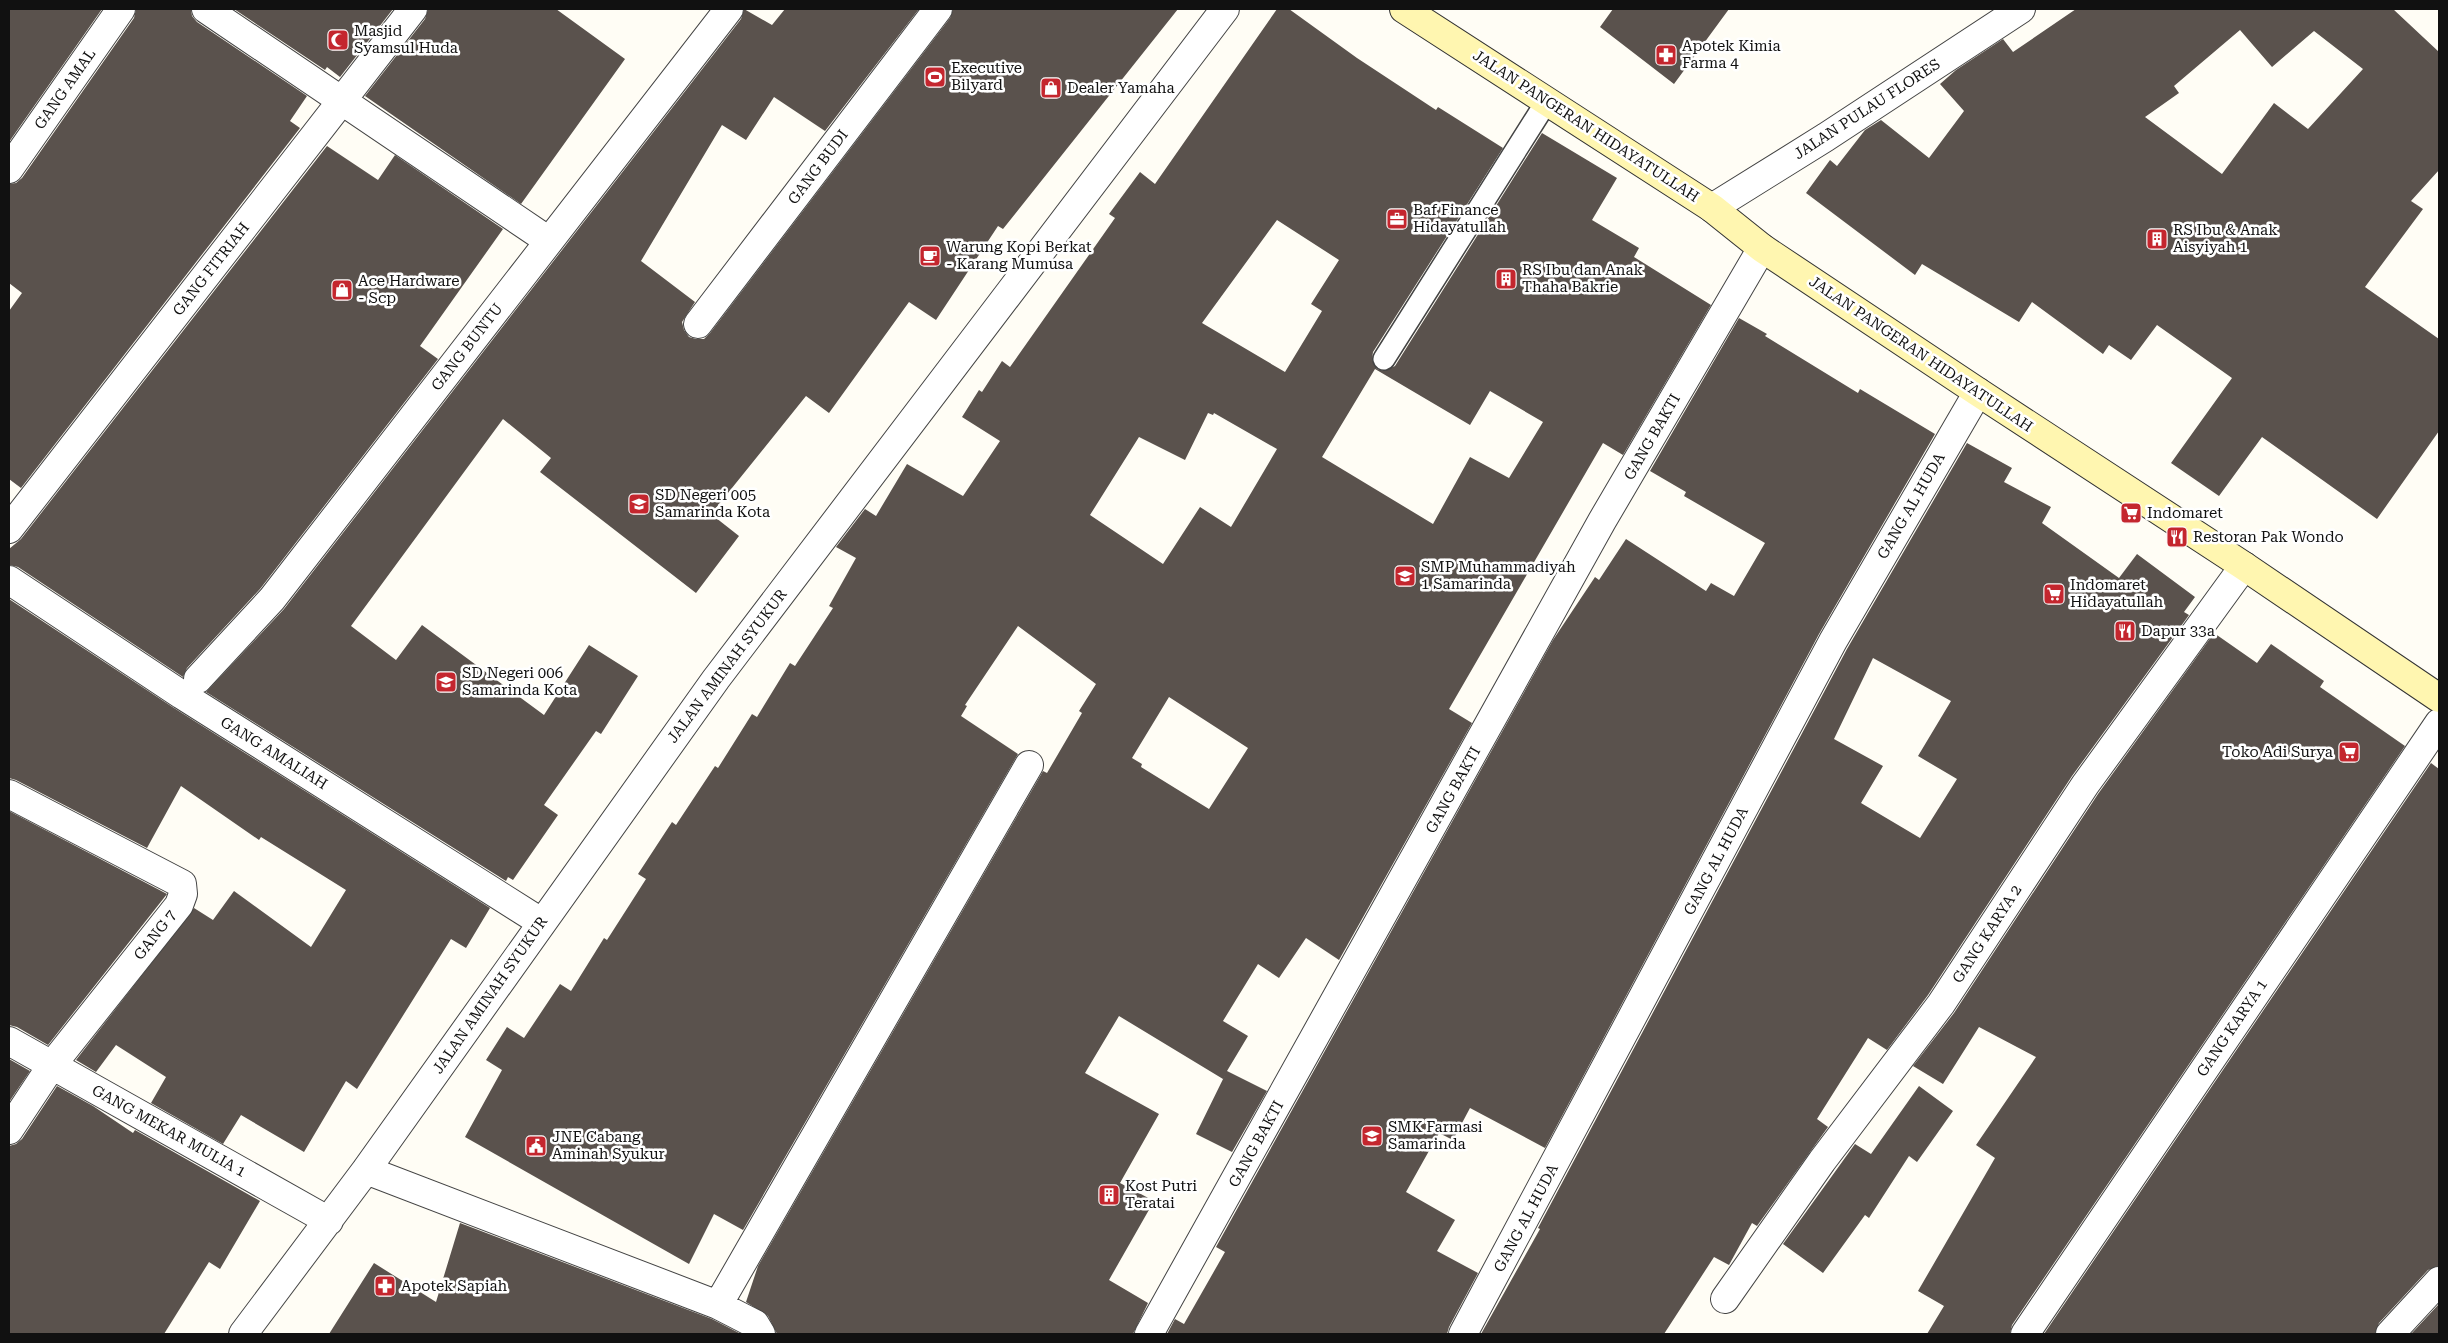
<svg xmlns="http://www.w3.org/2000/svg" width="2448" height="1343" font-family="'Roboto Serif',serif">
<rect width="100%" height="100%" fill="#fffdf5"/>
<!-- building -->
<path fill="#5a524d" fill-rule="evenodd" d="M9,9h93l-93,133z
M136,9h55l1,7 5,6 110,74 -17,25 10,7 -279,360 -12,-9v-168l13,-18 -13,-10v-99l7,-1 6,-5 112,-160z
M234,9h159l-53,68 -13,-10 -2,3z
M428,9h128l69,50 -104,145 -156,-108 60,-77z
M744,9l28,16 13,-16h134l-94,122 -51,-34 -28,43 -24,-15 -81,136 54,41 -13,20 2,8 5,7 7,2h8l6,-6 240,-315 3,-9h225l-175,220 -5,-3 -62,94 -27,-18 -80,111 -23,-17 -95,118 28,22 -43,57 -156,-121 11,-14 -48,-39 -152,207 45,34 26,-35 122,90 45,-70 49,31 -37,58 -5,-3 -52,74 14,10 -45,65 -5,-3 -2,4 -300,-189 78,-83 457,-590z
M1277,9h12l68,49 79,52 2,-3 65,41 -130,204 -1,7 5,10 7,2 11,-5 147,-233 75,45 -25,42 47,28 -5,9 77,48 -88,150 -20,-12 -154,266 23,14 -133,237 -33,-22 -27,40 -21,-14 -35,57 25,15 -21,35 40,20 -35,61 -36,-18 30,-61 -3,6 -104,-63 -34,57 74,41 -39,69 34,18 -45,79 39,23 -15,31h-356l-9,-18 -22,-14 12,-36 285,-495 4,2 35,-60 -3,-2 17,-27 -78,-58 -53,79 2,1 -6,10 57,38 -275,476 -29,-16 -25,50 -224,-127 37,-67 -16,-10 21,-33 17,11 36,-54 11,7 33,-53 3,2 39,-61 -8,-5 34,-52 4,3 39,-59 3,2 34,-54 5,3 33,-54 5,3 38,-58 -4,-2 27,-48 -20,-11 29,-38 11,7 31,-52 56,32 37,-55 -38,-24 17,-27 3,2 20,-31 8,6 105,-149 -6,-4 31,-42 15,12zM1277,220l62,40 -28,44 11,7 -37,61 -83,-49zM1375,369l95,56 20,-34 53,31 -34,56 -39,-21 -37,67 -111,-67zM1208,413l5,2 1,-2 63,36 -46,78 -31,-20 -37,57 -73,-49 49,-78 46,23zM1169,697l79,51 -39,61 -68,-42 1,-3 -10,-6z
M1613,9h116l-55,75 -74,-57z
M2076,9h317l46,43v118l-28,31 12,8 -58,78 74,52v92l-62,88 -115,-82 -43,59 -48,-33 61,-85 -75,-53 -26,35 -22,-15 -6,9 -71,-52 -13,20 -97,-58 -7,11 -109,-82 24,-33 7,6 28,-36 16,-10 48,38 35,-47 -24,-27 16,-14 47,-31 10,13zM2240,30l32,37 42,-36 49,38 -55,60 -34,-26 -52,71 -77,-57 34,-24 -5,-7z
M327,146l51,34 17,-25 108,74 -83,117 18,13 -178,230 -73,79 -4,9 -165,-110 -9,-2v-16l12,-10z
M1739,318l28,16 -2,2 93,57 2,-4 75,45 -116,200 -274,514 -75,-40 -17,32 -14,-7 -33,59 49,28 -18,31 41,22 -29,54 -2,7h-280l8,-15 9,5 41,-72 -9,-5 337,-607 42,-63 4,3 27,-41 80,52 5,-8 23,13 31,-53 -81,-47 2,-4 -36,-21z
M1967,443l45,25 -8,14 47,25 -9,16 77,55 18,-24 58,43 -11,15 5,3 -117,161 -144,219 -41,55 -19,-12 -51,81 11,8 -71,99 -5,-3 -23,42 -15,-8 -50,77h-183l59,-105 -2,-1 309,-579zM1873,658l78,43 -33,55 39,23 -37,59 -59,-35 22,-37 -49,-27z
M9,599l165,109 316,200 -24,40 -15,-9 -94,150 -11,-8 -42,71 -63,-37 -18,29 -72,-41 15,-26 -50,-32 -20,27 -20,-12 118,-152 19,12 21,-29 77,56 35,-57 -85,-53 -2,3 -78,-54 -34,62 -131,-68 -7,-2z
M2214,633l43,30 14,-19 53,37 -4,6 85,59 -393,579 -2,9h-83l17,-28 -26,-15 77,-133 -19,-13 60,-88 -57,-30 -36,57 -30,-18 41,-53 144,-219z
M2431,763l8,6v497l-11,4 -49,53 -4,11h-331z
M9,811l158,83 -119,151 -31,-18 -8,-2z
M9,1059l21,12 -21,31z
M57,1086l36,20 40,27 2,-3 125,71 -40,68 -11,-7 -45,72h-155v-188l7,-2 6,-5z
M1919,1086l34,25 -36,51 -8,-6 -40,62 -4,-3 -42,58 -40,-29 72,-100 16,10z
M460,1223l252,96 29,15h-412l45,-71 62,39z
M2439,1304v30h-28z"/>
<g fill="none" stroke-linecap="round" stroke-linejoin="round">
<!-- lane casing -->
<g stroke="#444" stroke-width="24">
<path id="lane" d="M1384,359l163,-258"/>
</g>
<!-- street casing -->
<g stroke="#444" stroke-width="30">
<path id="street" d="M206,9l343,232
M9,169l112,-160
M1712,208l114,-71 195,-128
M698,324l240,-315
M9,529l404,-520
M9,580l173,115 359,227
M198,679l74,-80 457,-590
M9,794l173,90 1,10 -4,11 -127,160 -43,65
M9,1041l320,180
M366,1170l352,135 37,19 6,10
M1725,1299l97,-138 119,-157 144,-219 159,-219
M718,1305l311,-540
M243,1334l123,-164 350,-491 509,-670
M1149,1334l453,-813 160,-273
M1463,1334l370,-693 145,-249
M2025,1334l414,-611
M2390,1334l49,-53"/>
</g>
<!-- secondary casing -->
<g stroke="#333" stroke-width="30">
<path id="secondary" d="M1404,9l308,199 50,40 216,144 266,174 195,132"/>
</g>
<!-- lane -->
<use href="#lane" stroke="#fff" stroke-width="21"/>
<!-- street -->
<use href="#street" stroke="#fff" stroke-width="28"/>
<!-- secondary -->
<use href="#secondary" stroke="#fff6b0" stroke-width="28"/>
</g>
<!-- icons -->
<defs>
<g id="mosque-square" transform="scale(1.125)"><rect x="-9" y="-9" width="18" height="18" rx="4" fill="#c4262e" stroke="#fff"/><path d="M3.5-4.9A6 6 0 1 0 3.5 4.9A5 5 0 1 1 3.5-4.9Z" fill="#fff"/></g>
<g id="pharmacy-square" transform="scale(1.125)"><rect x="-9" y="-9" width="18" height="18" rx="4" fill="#c4262e" stroke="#fff"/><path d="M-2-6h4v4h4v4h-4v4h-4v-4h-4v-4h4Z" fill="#fff"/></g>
<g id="stadium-square" transform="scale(1.125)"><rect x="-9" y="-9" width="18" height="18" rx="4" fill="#c4262e" stroke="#fff"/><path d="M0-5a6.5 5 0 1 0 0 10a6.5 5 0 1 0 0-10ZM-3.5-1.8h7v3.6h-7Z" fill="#fff"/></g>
<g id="shop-square" transform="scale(1.125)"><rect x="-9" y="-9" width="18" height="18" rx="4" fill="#c4262e" stroke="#fff"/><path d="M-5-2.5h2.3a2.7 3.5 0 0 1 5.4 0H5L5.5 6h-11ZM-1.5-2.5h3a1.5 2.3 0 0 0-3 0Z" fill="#fff"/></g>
<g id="office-square" transform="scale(1.125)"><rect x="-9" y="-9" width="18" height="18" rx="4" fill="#c4262e" stroke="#fff"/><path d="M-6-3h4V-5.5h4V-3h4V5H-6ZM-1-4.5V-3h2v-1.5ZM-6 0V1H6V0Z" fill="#fff"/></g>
<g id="building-square" transform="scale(1.125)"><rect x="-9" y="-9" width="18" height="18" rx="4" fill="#c4262e" stroke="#fff"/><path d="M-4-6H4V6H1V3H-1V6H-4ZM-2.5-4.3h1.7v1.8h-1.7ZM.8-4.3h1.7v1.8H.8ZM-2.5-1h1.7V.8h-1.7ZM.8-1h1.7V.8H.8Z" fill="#fff"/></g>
<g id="cafe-square" transform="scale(1.125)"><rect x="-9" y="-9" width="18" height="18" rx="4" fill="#c4262e" stroke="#fff"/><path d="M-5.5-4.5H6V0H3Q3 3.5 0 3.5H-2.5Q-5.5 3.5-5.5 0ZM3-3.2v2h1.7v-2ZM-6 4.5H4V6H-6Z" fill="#fff"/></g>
<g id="school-square" transform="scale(1.125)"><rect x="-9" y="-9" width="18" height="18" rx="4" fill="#c4262e" stroke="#fff"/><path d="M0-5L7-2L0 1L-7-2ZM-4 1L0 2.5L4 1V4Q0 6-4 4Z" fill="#fff"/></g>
<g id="supermarket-square" transform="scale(1.125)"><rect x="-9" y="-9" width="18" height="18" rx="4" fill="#c4262e" stroke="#fff"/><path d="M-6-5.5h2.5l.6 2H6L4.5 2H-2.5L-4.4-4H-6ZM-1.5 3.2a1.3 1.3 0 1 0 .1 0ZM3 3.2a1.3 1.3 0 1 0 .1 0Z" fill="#fff"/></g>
<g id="restaurant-square" transform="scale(1.125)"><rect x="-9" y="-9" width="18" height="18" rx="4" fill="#c4262e" stroke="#fff"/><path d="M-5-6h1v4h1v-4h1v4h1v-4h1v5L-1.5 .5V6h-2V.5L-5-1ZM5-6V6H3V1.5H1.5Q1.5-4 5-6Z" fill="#fff"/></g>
<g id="civic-square" transform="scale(1.125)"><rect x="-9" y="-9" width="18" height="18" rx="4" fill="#c4262e" stroke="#fff"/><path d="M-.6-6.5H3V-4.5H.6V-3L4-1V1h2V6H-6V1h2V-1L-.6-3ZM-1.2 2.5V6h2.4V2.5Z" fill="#fff"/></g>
</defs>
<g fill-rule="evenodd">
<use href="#mosque-square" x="338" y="40"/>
<use href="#pharmacy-square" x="1666" y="55"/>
<use href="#stadium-square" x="935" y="77"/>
<use href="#shop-square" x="1051" y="88"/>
<use href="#office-square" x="1397" y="219"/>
<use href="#building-square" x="2157" y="239"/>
<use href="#cafe-square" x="930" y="256"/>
<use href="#building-square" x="1506" y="279"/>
<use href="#shop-square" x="342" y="290"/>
<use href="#school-square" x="639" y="504"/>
<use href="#supermarket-square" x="2131" y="513"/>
<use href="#restaurant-square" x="2177" y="537"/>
<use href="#school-square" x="1405" y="576"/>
<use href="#supermarket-square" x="2054" y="594"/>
<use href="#restaurant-square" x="2125" y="631"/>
<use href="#school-square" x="446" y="682"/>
<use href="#supermarket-square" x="2349" y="752"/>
<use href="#school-square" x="1372" y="1136"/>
<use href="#civic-square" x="536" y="1146"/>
<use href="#building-square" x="1109" y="1195"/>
<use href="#pharmacy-square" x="385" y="1286"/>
</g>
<g text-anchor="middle" stroke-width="5" stroke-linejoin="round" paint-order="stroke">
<!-- poi labels -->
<g font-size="15" fill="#111" stroke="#fff" text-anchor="start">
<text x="354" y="36">Masjid<tspan x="354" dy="17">Syamsul Huda</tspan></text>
<text x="1682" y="51">Apotek Kimia<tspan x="1682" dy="17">Farma 4</tspan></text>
<text x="951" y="73">Executive<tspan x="951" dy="17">Bilyard</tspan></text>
<text x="1067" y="93">Dealer Yamaha</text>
<text x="1413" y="215">Baf Finance<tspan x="1413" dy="17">Hidayatullah</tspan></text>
<text x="2173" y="235">RS Ibu &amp; Anak<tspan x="2173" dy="17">Aisyiyah 1</tspan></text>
<text x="946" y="252">Warung Kopi Berkat<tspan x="946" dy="17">- Karang Mumusa</tspan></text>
<text x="1522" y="275">RS Ibu dan Anak<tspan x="1522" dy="17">Thaha Bakrie</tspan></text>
<text x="358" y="286">Ace Hardware<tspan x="358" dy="17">- Scp</tspan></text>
<text x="655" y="500">SD Negeri 005<tspan x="655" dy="17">Samarinda Kota</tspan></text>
<text x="2147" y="518">Indomaret</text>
<text x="2193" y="542">Restoran Pak Wondo</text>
<text x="1421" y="572">SMP Muhammadiyah<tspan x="1421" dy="17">1 Samarinda</tspan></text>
<text x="2070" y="590">Indomaret<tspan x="2070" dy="17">Hidayatullah</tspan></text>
<text x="2141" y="636">Dapur 33a</text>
<text x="462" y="678">SD Negeri 006<tspan x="462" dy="17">Samarinda Kota</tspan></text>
<text x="2333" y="757" text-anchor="end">Toko Adi Surya</text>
<text x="1388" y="1132">SMK Farmasi<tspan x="1388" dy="17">Samarinda</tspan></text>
<text x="552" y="1142">JNE Cabang<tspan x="552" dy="17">Aminah Syukur</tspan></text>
<text x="1125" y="1191">Kost Putri<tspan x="1125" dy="17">Teratai</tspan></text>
<text x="401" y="1291">Apotek Sapiah</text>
</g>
<!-- street labels -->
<g font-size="15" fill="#111" stroke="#fff">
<text transform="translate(65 89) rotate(-55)" y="5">GANG AMAL</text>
<text transform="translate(1867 109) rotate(-33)" y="5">JALAN PULAU FLORES</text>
<text transform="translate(1586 126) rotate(33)" y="5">JALAN PANGERAN HIDAYATULLAH</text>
<text transform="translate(818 167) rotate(-53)" y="5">GANG BUDI</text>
<text transform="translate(211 269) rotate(-52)" y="5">GANG FITRIAH</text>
<text transform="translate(467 347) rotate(-52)" y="5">GANG BUNTU</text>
<text transform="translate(1921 354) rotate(34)" y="5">JALAN PANGERAN HIDAYATULLAH</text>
<text transform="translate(1652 437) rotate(-60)" y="5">GANG BAKTI</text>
<text transform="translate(1911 506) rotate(-60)" y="5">GANG AL HUDA</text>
<text transform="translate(727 666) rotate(-53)" y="5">JALAN AMINAH SYUKUR</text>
<text transform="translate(274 753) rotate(32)" y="5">GANG AMALIAH</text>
<text transform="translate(1453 790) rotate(-61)" y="5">GANG BAKTI</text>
<text transform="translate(1716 861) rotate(-62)" y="5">GANG AL HUDA</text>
<text transform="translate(1987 934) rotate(-57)" y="5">GANG KARYA 2</text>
<text transform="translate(155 935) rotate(-52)" y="5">GANG 7</text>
<text transform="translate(490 995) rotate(-55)" y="5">JALAN AMINAH SYUKUR</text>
<text transform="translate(2232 1028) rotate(-56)" y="5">GANG KARYA 1</text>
<text transform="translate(169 1131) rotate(29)" y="5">GANG MEKAR MULIA 1</text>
<text transform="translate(1256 1144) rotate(-61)" y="5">GANG BAKTI</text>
<text transform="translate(1526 1218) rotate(-62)" y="5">GANG AL HUDA</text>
</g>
</g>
<!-- border -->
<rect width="2448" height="1343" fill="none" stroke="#111111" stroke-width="20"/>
</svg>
